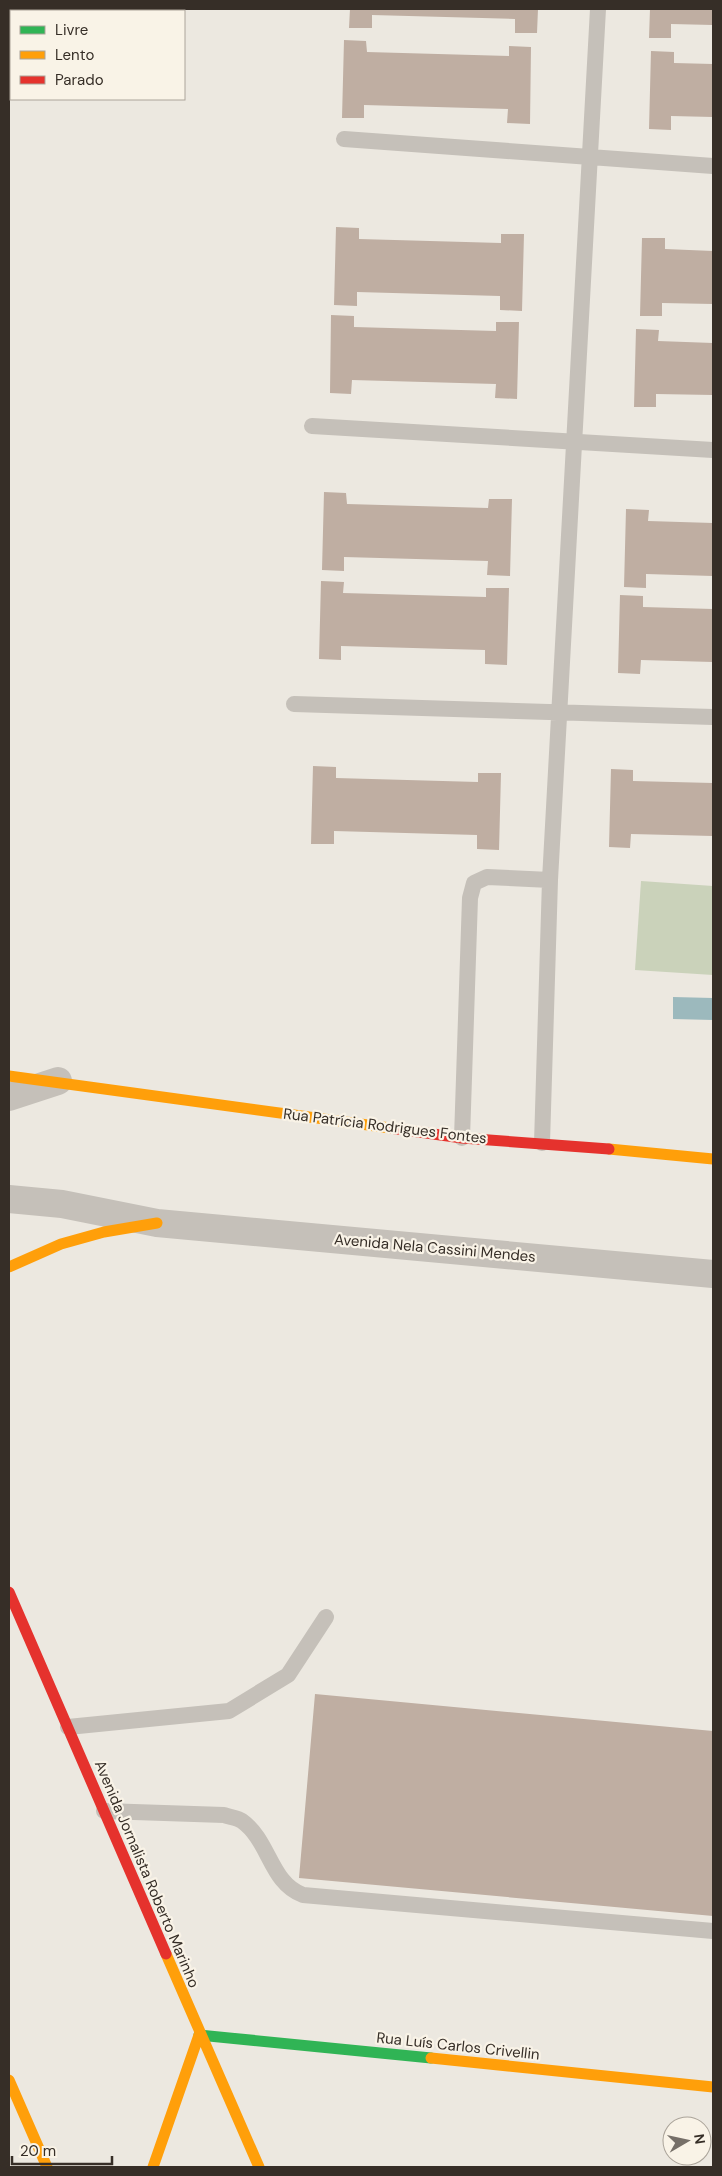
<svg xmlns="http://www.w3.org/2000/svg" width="722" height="2176" font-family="'DM Sans',sans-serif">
<rect width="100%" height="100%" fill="#ece8e0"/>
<!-- green -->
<path fill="#cad2ba" d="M641,881l72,5v89l-78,-5z"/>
<!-- water -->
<path fill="#9cb9bd" d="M673,997l40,1v22l-40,-1z"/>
<!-- building -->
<path fill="#bfaea2" d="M350,9h188l-1,24h-22v-14l-143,-4v13h-23z
M650,9h63v16l-42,-1v14h-22z
M344,40l22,1 1,11 142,4v-10l22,1 -1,77 -23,-1 1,-14 -144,-4v13h-22z
M651,51l23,1v11l39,1v53l-42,-1v14l-22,-1z
M336,227l23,1v11l142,4v-9h23l-2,77 -22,-1v-14l-143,-4v14l-23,-1z
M642,238h23v11l48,2v53l-51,-1v13h-22z
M331,315l23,1v11l142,4v-9h23l-2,77 -22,-1 1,-14 -144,-4 -1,14 -21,-1z
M636,329l23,1 -1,11 55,2v52l-57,-1v13h-22z
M324,492l22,1 1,11 141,4 1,-9h23l-2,77 -23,-1 1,-14 -144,-4v14l-22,-1z
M626,509l23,1 -1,11 65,2v53l-67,-2v14l-22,-1z
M321,581l23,1 -1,11 143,4v-9h23l-2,77 -22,-1v-14l-144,-4v14l-22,-1z
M620,595l23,1v11l70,2v53l-72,-2 -1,14 -22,-1z
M313,766l23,1v11l142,4v-9h23l-2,77 -22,-1v-14l-143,-4v13h-23z
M611,769l22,1v11l80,2v53l-82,-2 -1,14 -21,-1z
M315,1694l398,37v185l-414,-38z"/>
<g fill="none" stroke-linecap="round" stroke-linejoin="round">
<!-- lane -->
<path stroke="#c5c0b9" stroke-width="16" d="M344,139l369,27
M312,426l401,24
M294,704l419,13
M462,1138l8,-240 4,-15 13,-6 63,3
M542,1143l8,-263 48,-871
M68,1727l161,-16 59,-36 38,-58
M104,1811l120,4c5,2 14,3 18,6 28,20 28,62 61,74l410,36"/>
<!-- street -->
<path stroke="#c5c0b9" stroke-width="28" d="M9,1097l49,-16
M9,1199l53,5 95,19 556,51"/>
<!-- fast -->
<path stroke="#30b455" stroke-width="11" d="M199,2035l232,23"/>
<!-- slow -->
<path stroke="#ff9f0a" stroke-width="11" d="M9,1076l381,52
M609,1149l104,10
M9,1267l52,-23 43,-12 53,-9
M166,1954l93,213
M431,2058l282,29
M9,2080l38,87
M153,2167l46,-132"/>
<!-- jam -->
<path stroke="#e5322d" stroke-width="11" d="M390,1128l72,10 147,11
M9,1592l157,362"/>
</g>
<g text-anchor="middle" stroke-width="4.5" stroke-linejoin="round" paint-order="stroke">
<!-- street labels -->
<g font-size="15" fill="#362e27" stroke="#f9f3e7">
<text transform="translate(385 1126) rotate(7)" y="5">Rua Patrícia Rodrigues Fontes</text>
<text transform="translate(435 1248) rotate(5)" y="5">Avenida Nela Cassini Mendes</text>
<text transform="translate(147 1874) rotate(67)" y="5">Avenida Jornalista Roberto Marinho</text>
<text transform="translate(458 2046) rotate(6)" y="5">Rua Luís Carlos Crivellin</text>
</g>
</g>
<!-- border -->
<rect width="722" height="2176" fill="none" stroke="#362e27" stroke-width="20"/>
<!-- legend -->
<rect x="10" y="10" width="175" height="90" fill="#f9f3e7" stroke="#aba49a"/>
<rect x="20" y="26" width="25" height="8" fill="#30b455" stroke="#aba49a"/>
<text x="55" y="35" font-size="15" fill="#362e27">Livre</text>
<rect x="20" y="51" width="25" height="8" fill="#ff9f0a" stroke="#aba49a"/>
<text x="55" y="60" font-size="15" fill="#362e27">Lento</text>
<rect x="20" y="76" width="25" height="8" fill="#e5322d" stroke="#aba49a"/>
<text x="55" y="85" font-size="15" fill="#362e27">Parado</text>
<!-- north arrow -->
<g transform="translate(687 2141) rotate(81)"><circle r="24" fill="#f9f3e7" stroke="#aba49a"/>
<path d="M0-4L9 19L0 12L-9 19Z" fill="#766f68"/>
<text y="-8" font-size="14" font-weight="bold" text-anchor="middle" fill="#362e27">N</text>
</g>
<!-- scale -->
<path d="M12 2156v8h100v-8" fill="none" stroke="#362e27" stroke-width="2.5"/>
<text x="20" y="2156" font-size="15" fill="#362e27" stroke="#f9f3e7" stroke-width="4" paint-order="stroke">20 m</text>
</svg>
